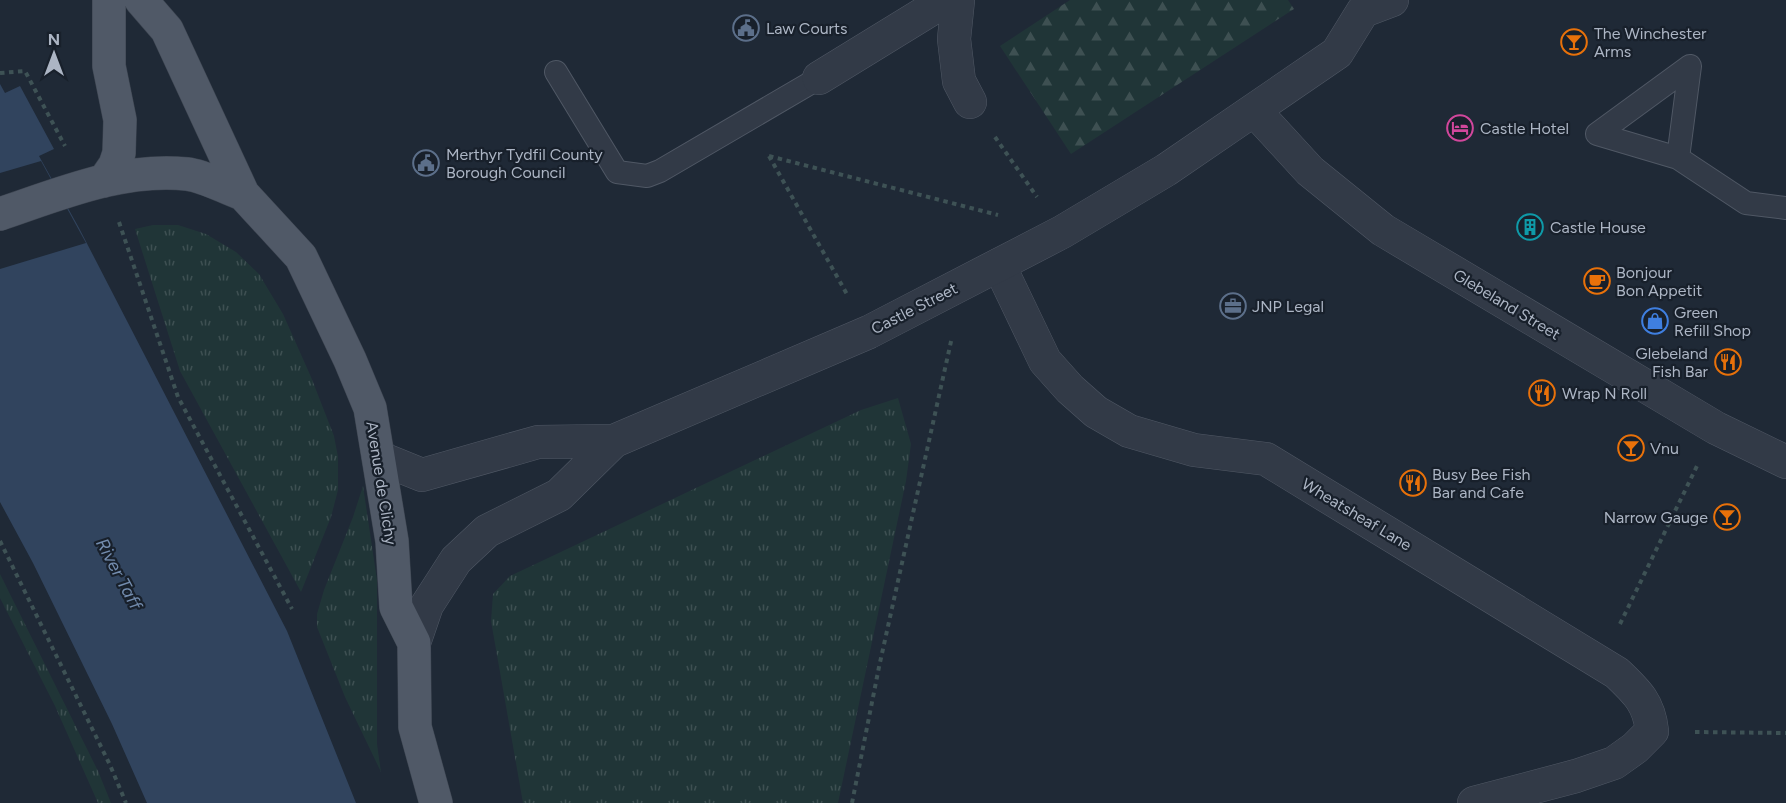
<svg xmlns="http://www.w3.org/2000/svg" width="1786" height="803" font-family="Figtree,sans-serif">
<defs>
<pattern id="grass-tufts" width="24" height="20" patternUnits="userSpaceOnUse" patternTransform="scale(1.5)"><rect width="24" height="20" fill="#203537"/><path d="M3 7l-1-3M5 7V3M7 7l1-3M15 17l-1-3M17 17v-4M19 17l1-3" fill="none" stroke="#3e5052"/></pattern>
<pattern id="forest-firs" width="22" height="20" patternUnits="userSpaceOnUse" patternTransform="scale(1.5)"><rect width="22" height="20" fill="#203537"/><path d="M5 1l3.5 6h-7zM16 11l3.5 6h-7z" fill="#3e5052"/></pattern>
</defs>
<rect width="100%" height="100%" fill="#1f2936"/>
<!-- grass -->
<path fill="url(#grass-tufts)" d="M153,225h25l28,9 30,18 23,22 24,40 28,63 23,59 4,21v33l-7,27 -30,75 -121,-221 -45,-142z
M898,398l13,46 -5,37 -68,322h-315l-32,-182 2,-27 17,-18 351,-166z
M363,486l14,94v164l4,28 -36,-75 -28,-70v-13l7,-24 29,-73z
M0,574l98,197 13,32h-13l-43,-97 -55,-108z"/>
<!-- forest -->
<path fill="url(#forest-firs)" d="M1070,0h218l6,9 -223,145 -71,-108z"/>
<!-- water -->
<path fill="#31445e" d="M0,84l5,9 15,-7 34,63 -15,7 40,72 208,403 69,172h-209l-35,-79 -79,-161 -33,-61z"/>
<!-- pier -->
<path fill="#1f2936" d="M41,161l45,82 -86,26v-96z"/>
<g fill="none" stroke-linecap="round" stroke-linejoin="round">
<!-- service casing -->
<g stroke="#505865" stroke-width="24">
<path id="service" d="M556,72l61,100 30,4 13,-5 159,-93
M1678,158l12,-92 -93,68 81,24 68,45 40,5"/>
</g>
<!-- pedestrian casing -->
<g stroke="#505865" stroke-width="34">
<path id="pedestrian" d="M999,265l46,96 25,28 26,23 33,19 65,19 72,9 351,214c20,19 32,30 35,58l-17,17 -21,15 -38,13 -102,27"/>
</g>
<!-- minor casing -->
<g stroke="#505865" stroke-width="34">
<path id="minor" d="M958,0l-4,39 5,42 11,21
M819,78l127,-78
M1254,110l56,61 73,59 333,198 70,34
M378,454l7,6 37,15 116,-33 76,-1 255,-109 193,-100 104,-62 171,-117 26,-42 29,-11
M414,643l13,-38 29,-45 31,-29 72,-36 55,-54"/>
</g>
<!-- primary casing -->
<g stroke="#3c4450" stroke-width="34">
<path id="primary" d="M141,0l26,30 76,164 58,63 49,103 20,48 22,133 4,66 18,36 1,84 21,76
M104,181l11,-16 4,-12 1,-33 -11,-54v-66
M0,214c59,-20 123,-47 187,-40 18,2 38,14 56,20"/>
</g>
<!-- path -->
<path stroke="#3e5255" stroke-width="4" stroke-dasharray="4.5 4.5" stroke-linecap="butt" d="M0,73l25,-2 40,75
M995,137l42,60
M769,156l229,59
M769,156l79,140
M119,222l59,175 114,212
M0,541l110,224 16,38
M1620,624l77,-158
M1695,732l91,1
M852,803l27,-136 73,-330"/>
<!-- service -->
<use href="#service" stroke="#323a47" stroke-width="22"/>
<!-- pedestrian -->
<use href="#pedestrian" stroke="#323a47" stroke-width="33"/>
<!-- minor -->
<use href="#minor" stroke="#323a47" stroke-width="33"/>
<!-- primary -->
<use href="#primary" stroke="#505967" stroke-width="33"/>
</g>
<!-- icons -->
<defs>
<g id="civic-ring" transform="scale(1.35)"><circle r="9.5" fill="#18202b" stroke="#5c6f8a" stroke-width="1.5"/><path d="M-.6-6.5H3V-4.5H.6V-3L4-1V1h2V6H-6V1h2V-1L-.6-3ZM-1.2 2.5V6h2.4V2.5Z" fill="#5c6f8a"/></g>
<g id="bar-ring" transform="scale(1.35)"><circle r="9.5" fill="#18202b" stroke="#e8710a" stroke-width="1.5"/><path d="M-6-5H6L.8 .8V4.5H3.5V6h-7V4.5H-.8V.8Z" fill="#e8710a"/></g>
<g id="hotel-ring" transform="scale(1.35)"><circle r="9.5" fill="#18202b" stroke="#d1479c" stroke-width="1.5"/><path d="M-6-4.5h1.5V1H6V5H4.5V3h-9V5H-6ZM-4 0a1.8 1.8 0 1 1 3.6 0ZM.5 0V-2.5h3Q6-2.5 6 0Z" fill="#d1479c"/></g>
<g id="building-ring" transform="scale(1.35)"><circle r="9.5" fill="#18202b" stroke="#0f9aa8" stroke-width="1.5"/><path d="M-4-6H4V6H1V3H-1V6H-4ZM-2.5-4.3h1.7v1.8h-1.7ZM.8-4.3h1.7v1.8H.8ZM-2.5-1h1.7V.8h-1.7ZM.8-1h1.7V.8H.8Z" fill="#0f9aa8"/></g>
<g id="cafe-ring" transform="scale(1.35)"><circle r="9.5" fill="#18202b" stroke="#e8710a" stroke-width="1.5"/><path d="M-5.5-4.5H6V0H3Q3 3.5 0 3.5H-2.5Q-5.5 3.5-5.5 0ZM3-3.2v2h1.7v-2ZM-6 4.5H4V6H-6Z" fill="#e8710a"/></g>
<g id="office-ring" transform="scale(1.35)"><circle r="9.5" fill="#18202b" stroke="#5c6f8a" stroke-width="1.5"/><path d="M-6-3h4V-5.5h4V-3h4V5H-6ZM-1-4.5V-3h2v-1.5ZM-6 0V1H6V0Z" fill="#5c6f8a"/></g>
<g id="shop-ring" transform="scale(1.35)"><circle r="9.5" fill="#18202b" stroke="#3f7fe0" stroke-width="1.5"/><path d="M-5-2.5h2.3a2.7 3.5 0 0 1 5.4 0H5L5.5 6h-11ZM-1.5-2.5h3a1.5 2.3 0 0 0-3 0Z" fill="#3f7fe0"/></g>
<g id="restaurant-ring" transform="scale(1.35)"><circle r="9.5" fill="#18202b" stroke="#e8710a" stroke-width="1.5"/><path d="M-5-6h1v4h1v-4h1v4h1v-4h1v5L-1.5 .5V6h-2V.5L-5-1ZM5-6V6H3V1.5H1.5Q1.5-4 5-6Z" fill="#e8710a"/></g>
</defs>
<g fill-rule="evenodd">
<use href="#civic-ring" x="746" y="28"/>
<use href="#bar-ring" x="1574" y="42"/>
<use href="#hotel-ring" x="1460" y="128"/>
<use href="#civic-ring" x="426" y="163"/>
<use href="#building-ring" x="1530" y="227"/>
<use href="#cafe-ring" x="1597" y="281"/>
<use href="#office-ring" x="1233" y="306"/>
<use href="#shop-ring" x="1655" y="321"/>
<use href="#restaurant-ring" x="1728" y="362"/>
<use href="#restaurant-ring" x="1542" y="393"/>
<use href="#bar-ring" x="1631" y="448"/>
<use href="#restaurant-ring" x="1413" y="483"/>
<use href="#bar-ring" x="1727" y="517"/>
</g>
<g text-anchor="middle" stroke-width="4.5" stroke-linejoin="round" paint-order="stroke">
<!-- poi labels -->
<g font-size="16" fill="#acb5c4" stroke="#18202b" text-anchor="start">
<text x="766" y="34">Law Courts</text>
<text x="1594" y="39">The Winchester<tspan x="1594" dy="18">Arms</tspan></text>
<text x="1480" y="134">Castle Hotel</text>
<text x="446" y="160">Merthyr Tydfil County<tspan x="446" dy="18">Borough Council</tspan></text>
<text x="1550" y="233">Castle House</text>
<text x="1616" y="278">Bonjour<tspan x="1616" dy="18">Bon Appetit</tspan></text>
<text x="1252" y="312">JNP Legal</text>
<text x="1674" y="318">Green<tspan x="1674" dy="18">Refill Shop</tspan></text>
<text x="1708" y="359" text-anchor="end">Glebeland<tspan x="1708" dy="18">Fish Bar</tspan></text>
<text x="1562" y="399">Wrap N Roll</text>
<text x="1650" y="454">Vnu</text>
<text x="1432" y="480">Busy Bee Fish<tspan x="1432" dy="18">Bar and Cafe</tspan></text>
<text x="1708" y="523" text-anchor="end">Narrow Gauge</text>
</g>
<!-- street labels -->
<g font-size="16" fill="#acb5c4" stroke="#18202b">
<text transform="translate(1507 304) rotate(31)" y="6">Glebeland Street</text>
<text transform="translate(914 308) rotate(-27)" y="6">Castle Street</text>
<text transform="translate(382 483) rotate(81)" y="6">Avenue de Clichy</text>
<text transform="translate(1357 514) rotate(31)" y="6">Wheatsheaf Lane</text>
</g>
<!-- water labels -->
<g font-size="18" font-style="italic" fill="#738cae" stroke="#18202b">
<text transform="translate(119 574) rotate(62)" y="6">River Taff</text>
</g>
</g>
<!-- north arrow -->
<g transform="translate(54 54)" stroke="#18202b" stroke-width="4.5" paint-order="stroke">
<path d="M0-4.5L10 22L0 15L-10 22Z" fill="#acb5c4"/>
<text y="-9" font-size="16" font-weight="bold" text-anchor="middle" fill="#acb5c4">N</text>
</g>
</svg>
